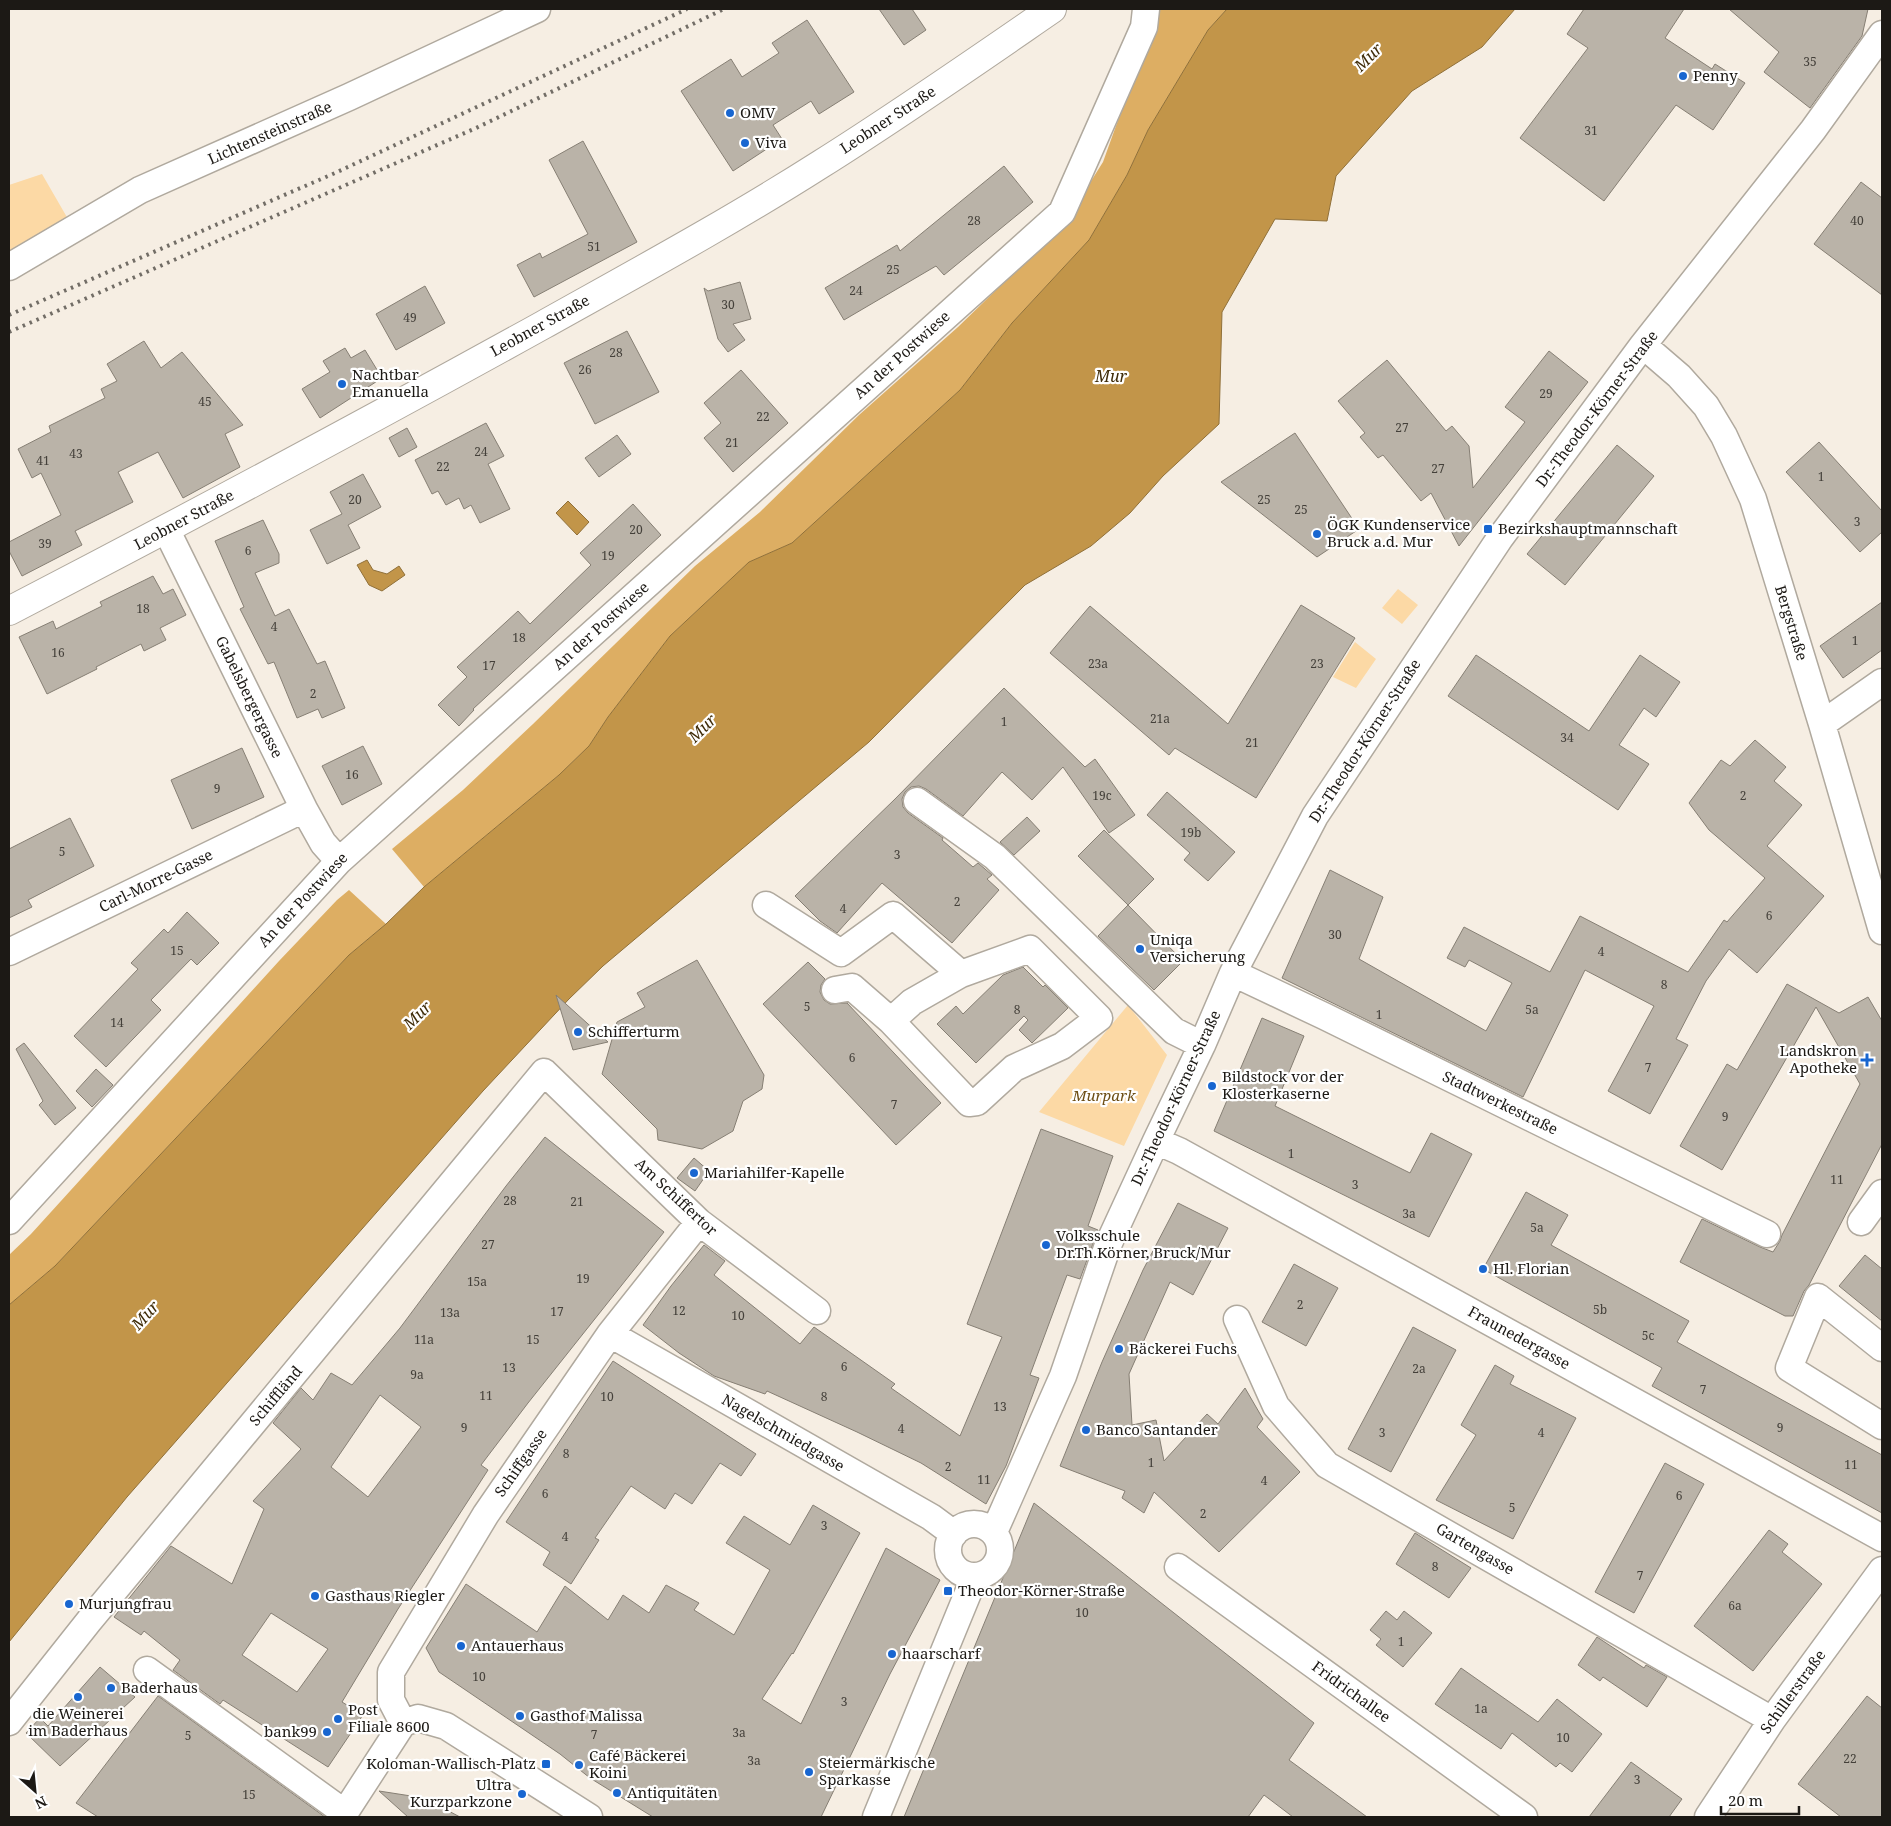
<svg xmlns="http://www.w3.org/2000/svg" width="1891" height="1826" font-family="'Noto Serif',serif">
<rect width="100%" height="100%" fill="#f6eee3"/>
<!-- green -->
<path fill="#fcd9a5" d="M42,174l26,45 -59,38v-72z
M1398,589l20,16 -16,19 -20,-16z
M1355,642l21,17 -20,29 -23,-11z
M1128,1005l39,50 -43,91 -85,-34z"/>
<!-- forest -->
<path fill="#ddae63" d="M1155,9h72l-19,21 -60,100 -21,45 -38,65 -77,83 -52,67 -168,153 -43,19 -79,74 -62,81 -19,29 -30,29 -135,112 -32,-38 71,-59 70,-66 162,-158 65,-54 99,-97 99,-88 106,-103 39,-62 23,-64z
M349,890l37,34 -37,31 -294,311 -46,39v-50l22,-21 248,-273 58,-61z"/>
<!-- water -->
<path fill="#c29549" stroke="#907039" d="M1227,9h288l-33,38 -70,44 -76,85 -9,45 -52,-2 -53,93 -3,112 -56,52 -33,37 -39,33 -66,39 -156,157 -266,224 -34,33 -86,92 -356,406 -118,145v-337l46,-39 294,-311 37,-31 38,-37 135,-112 30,-29 19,-29 62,-81 79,-74 43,-19 168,-153 52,-67 77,-83 38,-65 21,-45 60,-100z
M568,501l21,21 -12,13 -21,-22z
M367,560l6,10 14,4 12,-8 6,9 -23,16 -13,-6 -12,-20z"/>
<!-- building -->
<path fill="#bab3a8" stroke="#867f74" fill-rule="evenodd" d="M879,9h33l14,21 -22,15z
M1584,9h100l-19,29 47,31 3,-5 30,19 -32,47 -37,-25 -72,96 -84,-63 68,-90 -21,-14z
M1729,9h139l-6,27 -52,72 -46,-36 15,-20z
M807,20l47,72 -35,22 -8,-13 -38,24 9,14 -49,32 -52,-80 50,-32 11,18 37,-24 -7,-10z
M583,141l54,101 -103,55 -17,-32 23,-12 2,5 46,-24 -39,-74z
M1004,166l29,36 -89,73 -8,-9 -92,54 -19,-32 72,-43 3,6z
M1861,182l21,16v97l-68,-51z
M740,282l11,37 -18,5 12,16 -17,12 -10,-13 -14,-51 4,3z
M425,286l20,37 -49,27 -20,-36z
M627,331l32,61 -64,32 -31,-61z
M144,341l17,27 21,-16 61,73 -18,9 15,33 -57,31 -25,-46 -40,20 15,30 -58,29 7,14 -60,31 -13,-25v-9l52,-27 -20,-42 -9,5 -14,-29 33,-17 -2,-6 56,-28 -4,-9 16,-8 -10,-17z
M345,348l6,10 14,-8 17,28 -62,40 -18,-29 28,-17 -7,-11z
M1549,351l39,31 -129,164 -28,-53 -10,8 -38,-46 -5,3 -18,-21 5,-4 -27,-32 49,-41 59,71 6,-5 17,20 4,42 52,-66 -20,-15z
M741,370l47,53 -55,49 -29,-34 17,-15 -17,-20z
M486,423l18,33 -16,8 22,45 -30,14 -9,-18 -7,4 -5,-11 -13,7 -8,-14 -6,3 -17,-34z
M407,428l10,19 -18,10 -10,-19z
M1295,433l64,96 -42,28 -96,-75z
M617,435l14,19 -32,23 -14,-19z
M1819,442l63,69v21l-22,20 -74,-80z
M1617,445l37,31 -89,109 -38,-31z
M363,474l18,33 -33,18 12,23 -33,16 -17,-34 32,-16 -12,-22z
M633,504l28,31 -188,174 1,1 -15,16 -21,-21 29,-28 -10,-10 61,-56 12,13 61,-59 -11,-12z
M263,520l16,34v9l-24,10 20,43 14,-7 28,55 8,-3 20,47 -23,10 -4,-9 -21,9 -23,-56 -6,2 -28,-55 4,-2 -29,-66z
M153,576l10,18 10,-5 13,26 -26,13 6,12 -22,11 -3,-7 -45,23 1,2 -50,25 -28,-57 34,-16 3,8 46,-23 -2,-4z
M1882,602v48l-39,28 -23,-32z
M1301,605l54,33 -99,160 -81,-50 -6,7 -119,-102 40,-47 138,118z
M1476,655l113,76 51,-76 40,27 -24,35 -12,-9 -25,37 30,19 -31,46 -170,-114z
M1004,688l81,79 10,-8 40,56 -26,18 -46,-66 -31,33 -30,-28 -39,44 -37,-27 -7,-3 -8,1 -6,5 -3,7 1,8 5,6 35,25 -1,2 31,27 5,-4 14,12 -5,4 12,11 -47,53 -70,-60 -45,50 -17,-12 -25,-25 100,-97z
M1755,740l31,27 -12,14 28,24 -35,41 57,50 -67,77 -28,-24 -23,32 -30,58 12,6 -38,69 -42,-23 46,-85 -69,-36 -62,127 -241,-119 48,-108 53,27 -24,62 127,72 26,-48 -43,-23 -4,7 -18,-9 17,-31 86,45 30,-56 108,56 36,-52 3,2 38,-44 -56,-48 -20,-27 32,-43 9,6z
M363,746l19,38 -40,21 -20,-39z
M242,748l22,49 -72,32 -21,-49z
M1167,792l68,60 -27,29 -24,-21 6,-7 -43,-38z
M1027,817l13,14 -26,24 -14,-13z
M70,818l24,48 -66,34 4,7 -23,11v-69z
M1104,830l50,49 -26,26 -50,-49z
M1128,905l55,56 -29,29 -56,-54z
M187,912l32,31 -22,22 -6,-6 -40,41 10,10 -55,57 -32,-31 64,-67 -7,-6 33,-34 4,4z
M697,960l67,115 -2,14 -19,12 -10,30 -31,18 -44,-9 -1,-11 -55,-55 15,-52 28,-15 -8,-14z
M808,962l17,17 -4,6 -1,7 4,8 6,4 17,-1 94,100 -45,42 -133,-141z
M1023,967l20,20 2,-2 23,23 -36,35 -13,-13 9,-10 -4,-4 -48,47 -39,-39 19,-18 7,8 40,-39z
M1787,984l52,29 29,-16 14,24v123l-73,141 -5,6 -11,25h-8l-105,-54 22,-43 58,28 13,5 7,-11 2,-6 78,-151 -44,-77 -94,163 -42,-24 47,-82 10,6z
M556,995l52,47 -35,8z
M1262,1018l42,18 -29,70 135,67 21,-40 41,21 -43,83 -215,-106z
M24,1043l52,65 -21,17 -16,-20 4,-4 -27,-52z
M96,1069l17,16 -21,22 -16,-16z
M1041,1129l72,27 -25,70 10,4 -18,49 -13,-4 -37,100 9,3 -33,88 -20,38 -65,-41 -64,-31 -90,-41 -2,3 -51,-18 -35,-23 -36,-28 28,-39 33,-41 21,16 -11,14 86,69 14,-17 81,57 -4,4 69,48 42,-99 -35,-13z
M545,1137l119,95 -136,171 -47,62 7,5 -90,139 -56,93 21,13 -35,52 -105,-67 -3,4 -47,-34 7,-10 -36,-29 -3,4 -27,-18 57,-71 61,38 32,-75 -11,-8 48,-52 -28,-26 28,-35 12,12 18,-27 21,12 48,-57 106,-142zM380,1395l41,32 -53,70 -37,-30zM271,1613l57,36 -31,43 -55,-37z
M694,1158l15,13 -14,20 -18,-13z
M1526,1192l42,23 -17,30 138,76 -12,21 205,113v58l-230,-127 10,-18 -179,-99z
M1178,1203l50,25 -35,67 -23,-13 -41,92 3,51 24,-5 8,41 43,-47 11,10 27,-36 18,31 -6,8 43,45 -81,80 -65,-60 -10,21 -22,-15 3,-7 -65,-25 42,-104 41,-92z
M1865,1255l17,14v52l-43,-35z
M1294,1264l44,24 -32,58 -44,-24z
M1413,1327l43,23 -65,122 -43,-23z
M613,1361l143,93 -15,22 -21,-13 -28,41 -17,-11 -10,16 -34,-23 -36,52 4,2 -28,44 -28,-19 7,-13 -44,-30z
M1495,1365l19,11 -4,8 66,34 -63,121 -77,-39 40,-65 -15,-10z
M1665,1463l39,21 -70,129 -39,-21z
M1034,1503l280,220 -25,37 78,57h-74l-29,-22 -16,22h-344z
M813,1505l47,28 -67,121 -1,-1 -30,46 39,25 85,-176 54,32 -50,94 -69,143h-168l-63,-39 -30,-24 -121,-82 -13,-24 40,-64 71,48 28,-46 43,34 15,-25 26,18 17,-28 33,18 -5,7 40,25 36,-65 -44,-27 18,-27 46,29z
M1769,1530l19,14 -6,8 40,32 -69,87 -59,-45z
M1415,1533l56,35 -22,30 -53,-34z
M1386,1611l11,9 7,-9 28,22 -29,34 -27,-22 5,-6 -11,-9z
M1597,1637l47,31 2,-3 21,12 -20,30 -44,-30 -3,4 -22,-16z
M100,1667l35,30 -75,69 -34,-33 14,-15 8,8z
M1461,1668l77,54 19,-23 45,35 -30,38 -12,-9 -4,4 -44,-34 -11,16 -66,-45z
M158,1696l167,121h-227l-22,-14z
M1867,1696l15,12v109h-41l-43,-33z
M1631,1762l51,37 -13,18h-80z
M379,1791l45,7 36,19h-52z"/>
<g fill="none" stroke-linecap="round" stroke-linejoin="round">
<!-- street casing -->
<g stroke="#b0a99e" stroke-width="29">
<path id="street" d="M9,267l131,-77 209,-93 188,-88
M1643,345l36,31 27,30 18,30 29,63 69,225 60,207
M166,529l138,280 19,34 16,18
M1822,724l60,-42
M917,801l78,56 179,174 28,14
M766,905l75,48 52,-38 68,59 -49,28 -21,19 -39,-34 -17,3
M9,952l295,-143
M1233,973l91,43 443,218
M891,1021l78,82 8,-1 37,-34 48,-22 37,-28 -69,-69 -69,25
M1156,1141l23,10 703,387
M9,1221l330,-360 723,-649 82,-185 2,-18
M1861,1222l21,-29
M1237,1319l39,87 51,59 445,255
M610,1334l321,183 23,17
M1882,1348l-64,-51 -29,71 93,58
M948 1550a26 26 0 1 1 52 0a26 26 0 1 1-52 0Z
M994,1532l69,-156 45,-131 48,-104 46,-96 31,-72 82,-157 185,-278 143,-193 170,-215 69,-96
M1178,1567l346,250
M147,1670l198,143
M9,1722l80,-101 455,-549 155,150 118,89
M403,1723l-12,-23v-28l95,-158 124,-180 89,-112
M342,1817l61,-94 15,-5 28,8 143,91
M876,1817l99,-241
M1708,1817l64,-97 110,-150"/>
</g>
<!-- primary casing -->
<g stroke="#b0a99e" stroke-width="30">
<path id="primary" d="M9,611c179,-93 357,-188 534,-286 93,-52 187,-103 278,-161 78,-49 154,-102 231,-155"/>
</g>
<!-- street -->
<use href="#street" stroke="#fff" stroke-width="26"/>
<!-- primary -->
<use href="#primary" stroke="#fff" stroke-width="28"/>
<!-- rail -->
<path stroke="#726d66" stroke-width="4" stroke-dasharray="2.5 5" stroke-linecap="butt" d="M9,315l326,-142 352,-164
M9,332l465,-203 250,-120"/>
</g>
<!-- markers -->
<g fill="#1866d0" stroke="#fff" stroke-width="2">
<circle cx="1683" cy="76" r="5"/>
<circle cx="730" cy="113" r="5"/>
<circle cx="745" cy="143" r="5"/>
<circle cx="342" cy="384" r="5"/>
<rect x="1483" y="524" width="10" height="10" rx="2.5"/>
<circle cx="1317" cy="534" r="5"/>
<circle cx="1140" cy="949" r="5"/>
<circle cx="578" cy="1032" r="5"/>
<path d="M1864.5 1052.5h5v5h5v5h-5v5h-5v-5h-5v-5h5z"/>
<circle cx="1212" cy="1086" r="5"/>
<circle cx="694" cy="1173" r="5"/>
<circle cx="1046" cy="1245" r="5"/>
<circle cx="1483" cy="1269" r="5"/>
<circle cx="1119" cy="1349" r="5"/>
<circle cx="1086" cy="1430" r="5"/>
<rect x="943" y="1586" width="10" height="10" rx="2.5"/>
<circle cx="315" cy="1596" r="5"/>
<circle cx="69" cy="1604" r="5"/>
<circle cx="461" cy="1646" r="5"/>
<circle cx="892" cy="1654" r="5"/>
<circle cx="111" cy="1688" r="5"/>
<circle cx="78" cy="1697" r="5"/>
<circle cx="520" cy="1716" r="5"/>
<circle cx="338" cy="1719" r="5"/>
<circle cx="327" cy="1732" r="5"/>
<rect x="541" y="1759" width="10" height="10" rx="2.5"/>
<circle cx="579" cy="1765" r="5"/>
<circle cx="809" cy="1772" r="5"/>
<circle cx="617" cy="1793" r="5"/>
<circle cx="522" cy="1794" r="5"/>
</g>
<g text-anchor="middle" stroke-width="4.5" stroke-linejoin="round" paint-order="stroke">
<!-- number labels -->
<g font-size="12" fill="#44403a">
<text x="1810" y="66">35</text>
<text x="1591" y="135">31</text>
<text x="974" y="225">28</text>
<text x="1857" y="225">40</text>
<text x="594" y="251">51</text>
<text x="893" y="274">25</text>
<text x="856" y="295">24</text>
<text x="728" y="309">30</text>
<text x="410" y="322">49</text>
<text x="616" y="357">28</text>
<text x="585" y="374">26</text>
<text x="1546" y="398">29</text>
<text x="205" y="406">45</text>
<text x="763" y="421">22</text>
<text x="1402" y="432">27</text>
<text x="732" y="447">21</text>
<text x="481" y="456">24</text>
<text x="76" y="458">43</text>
<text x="43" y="465">41</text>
<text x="443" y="471">22</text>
<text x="1438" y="473">27</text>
<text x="1821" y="481">1</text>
<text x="355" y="504">20</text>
<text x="1264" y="504">25</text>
<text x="1301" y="514">25</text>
<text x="1857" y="526">3</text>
<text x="636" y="534">20</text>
<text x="45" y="548">39</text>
<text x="248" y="555">6</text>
<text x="608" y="560">19</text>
<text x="143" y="613">18</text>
<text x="274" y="631">4</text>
<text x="519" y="642">18</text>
<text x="1855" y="645">1</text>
<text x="58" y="657">16</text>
<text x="1098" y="668">23a</text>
<text x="1317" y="668">23</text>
<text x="489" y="670">17</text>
<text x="313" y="698">2</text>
<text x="1160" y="723">21a</text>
<text x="1004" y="726">1</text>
<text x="1567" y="742">34</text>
<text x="1252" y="747">21</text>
<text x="352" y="779">16</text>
<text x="217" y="793">9</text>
<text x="1102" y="800">19c</text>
<text x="1743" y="800">2</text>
<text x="1191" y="837">19b</text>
<text x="62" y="856">5</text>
<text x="897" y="859">3</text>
<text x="957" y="906">2</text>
<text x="843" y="913">4</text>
<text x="1769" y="920">6</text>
<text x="1335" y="939">30</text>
<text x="177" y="955">15</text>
<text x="1601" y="956">4</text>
<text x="1664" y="989">8</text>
<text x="807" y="1011">5</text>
<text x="1017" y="1014">8</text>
<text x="1532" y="1014">5a</text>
<text x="1379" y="1019">1</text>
<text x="117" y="1027">14</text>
<text x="852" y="1062">6</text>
<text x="1648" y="1072">7</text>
<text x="894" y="1109">7</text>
<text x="1725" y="1121">9</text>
<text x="1291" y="1158">1</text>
<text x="1837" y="1184">11</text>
<text x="1355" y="1189">3</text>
<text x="510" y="1205">28</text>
<text x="577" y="1206">21</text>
<text x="1409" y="1218">3a</text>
<text x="1537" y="1232">5a</text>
<text x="488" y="1249">27</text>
<text x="583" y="1283">19</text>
<text x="477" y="1286">15a</text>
<text x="1300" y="1309">2</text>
<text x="1600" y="1314">5b</text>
<text x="679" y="1315">12</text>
<text x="557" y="1316">17</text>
<text x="450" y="1317">13a</text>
<text x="738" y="1320">10</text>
<text x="1648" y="1340">5c</text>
<text x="424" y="1344">11a</text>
<text x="533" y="1344">15</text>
<text x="844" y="1371">6</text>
<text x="509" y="1372">13</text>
<text x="1419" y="1373">2a</text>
<text x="417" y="1379">9a</text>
<text x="1703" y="1394">7</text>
<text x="486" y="1400">11</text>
<text x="607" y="1401">10</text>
<text x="824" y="1401">8</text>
<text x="1000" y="1411">13</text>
<text x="464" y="1432">9</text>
<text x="1780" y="1432">9</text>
<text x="901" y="1433">4</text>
<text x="1382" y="1437">3</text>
<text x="1541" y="1437">4</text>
<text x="566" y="1458">8</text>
<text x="1151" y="1467">1</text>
<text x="1851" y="1469">11</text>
<text x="948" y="1471">2</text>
<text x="984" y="1484">11</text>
<text x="1264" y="1485">4</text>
<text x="545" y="1498">6</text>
<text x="1679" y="1500">6</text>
<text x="1512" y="1512">5</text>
<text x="1203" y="1518">2</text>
<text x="824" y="1530">3</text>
<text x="565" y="1541">4</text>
<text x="1435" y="1571">8</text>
<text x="1640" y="1580">7</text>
<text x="1735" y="1610">6a</text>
<text x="1082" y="1617">10</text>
<text x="1401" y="1646">1</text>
<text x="479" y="1681">10</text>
<text x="844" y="1706">3</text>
<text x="1481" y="1713">1a</text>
<text x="739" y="1737">3a</text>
<text x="594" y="1739">7</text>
<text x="188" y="1740">5</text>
<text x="1563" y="1742">10</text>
<text x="1850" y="1763">22</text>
<text x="754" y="1765">3a</text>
<text x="1637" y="1784">3</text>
<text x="249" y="1799">15</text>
</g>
<!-- poi labels -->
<g font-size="15" fill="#1c1915" stroke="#fff" text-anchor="start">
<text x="1693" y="81">Penny</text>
<text x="740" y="118">OMV</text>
<text x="755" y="148">Viva</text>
<text x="352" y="380">Nachtbar<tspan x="352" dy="17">Emanuella</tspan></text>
<text x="1327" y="530">ÖGK Kundenservice<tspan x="1327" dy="17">Bruck a.d. Mur</tspan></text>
<text x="1498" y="534">Bezirkshauptmannschaft</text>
<text x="1150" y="945">Uniqa<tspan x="1150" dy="17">Versicherung</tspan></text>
<text x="588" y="1037">Schifferturm</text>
<text x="1857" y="1056" text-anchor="end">Landskron<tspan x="1857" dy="17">Apotheke</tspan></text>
<text x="1222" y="1082">Bildstock vor der<tspan x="1222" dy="17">Klosterkaserne</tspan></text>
<text x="704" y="1178">Mariahilfer-Kapelle</text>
<text x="1056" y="1241">Volksschule<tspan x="1056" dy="17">Dr.Th.Körner, Bruck/Mur</tspan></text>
<text x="1493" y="1274">Hl. Florian</text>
<text x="1129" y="1354">Bäckerei Fuchs</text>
<text x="1096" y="1435">Banco Santander</text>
<text x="958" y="1596">Theodor-Körner-Straße</text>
<text x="325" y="1601">Gasthaus Riegler</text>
<text x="79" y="1609">Murjungfrau</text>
<text x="471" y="1651">Antauerhaus</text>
<text x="902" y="1659">haarscharf</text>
<text x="121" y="1693">Baderhaus</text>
<text x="348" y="1715">Post<tspan x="348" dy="17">Filiale 8600</tspan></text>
<text x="78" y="1719" text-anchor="middle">die Weinerei<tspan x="78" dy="17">im Baderhaus</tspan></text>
<text x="530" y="1721">Gasthof Malissa</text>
<text x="317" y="1737" text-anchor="end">bank99</text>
<text x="589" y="1761">Café Bäckerei<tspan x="589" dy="17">Koini</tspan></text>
<text x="819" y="1768">Steiermärkische<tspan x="819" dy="17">Sparkasse</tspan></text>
<text x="536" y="1769" text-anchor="end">Koloman-Wallisch-Platz</text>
<text x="512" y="1790" text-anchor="end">Ultra<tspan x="512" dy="17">Kurzparkzone</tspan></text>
<text x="627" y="1798">Antiquitäten</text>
</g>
<!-- street labels -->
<g font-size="15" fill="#1c1915" stroke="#fff">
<text transform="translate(888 120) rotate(-33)" y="5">Leobner Straße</text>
<text transform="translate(270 133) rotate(-24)" y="5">Lichtensteinstraße</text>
<text transform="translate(540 326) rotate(-29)" y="5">Leobner Straße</text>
<text transform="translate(902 355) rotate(-42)" y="5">An der Postwiese</text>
<text transform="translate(1597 409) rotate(-53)" y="5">Dr.-Theodor-Körner-Straße</text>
<text transform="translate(184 520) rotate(-28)" y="5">Leobner Straße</text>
<text transform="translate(1791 623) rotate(73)" y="5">Bergstraße</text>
<text transform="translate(601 626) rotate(-42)" y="5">An der Postwiese</text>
<text transform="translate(249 697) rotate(64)" y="5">Gabelsbergergasse</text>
<text transform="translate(1365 741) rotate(-57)" y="5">Dr.-Theodor-Körner-Straße</text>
<text transform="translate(156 881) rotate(-26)" y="5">Carl-Morre-Gasse</text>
<text transform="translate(303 900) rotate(-47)" y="5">An der Postwiese</text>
<text transform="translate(1176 1098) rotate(-65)" y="5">Dr.-Theodor-Körner-Straße</text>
<text transform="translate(1500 1103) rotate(26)" y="5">Stadtwerkestraße</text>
<text transform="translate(676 1197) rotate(43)" y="5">Am Schiffertor</text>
<text transform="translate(1519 1338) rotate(29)" y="5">Fraunedergasse</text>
<text transform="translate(276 1396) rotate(-50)" y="5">Schiffländ</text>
<text transform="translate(783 1433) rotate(30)" y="5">Nagelschmiedgasse</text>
<text transform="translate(521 1463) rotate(-55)" y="5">Schiffgasse</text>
<text transform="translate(1475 1549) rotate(30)" y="5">Gartengasse</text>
<text transform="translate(1351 1692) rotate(36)" y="5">Fridrichallee</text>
<text transform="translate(1793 1692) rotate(-54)" y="5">Schillerstraße</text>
</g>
<!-- park labels -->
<g font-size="15" font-style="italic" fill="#6e4f16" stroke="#fff">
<text x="1104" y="1101">Murpark</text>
</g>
<!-- water labels -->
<g font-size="16" font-style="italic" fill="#3f2c09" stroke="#fff">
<text transform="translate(1368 57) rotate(-45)" y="6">Mur</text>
<text x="1111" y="382">Mur</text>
<text transform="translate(702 728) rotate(-45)" y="6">Mur</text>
<text transform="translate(417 1015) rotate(-45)" y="6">Mur</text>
<text transform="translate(145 1315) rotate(-48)" y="6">Mur</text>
</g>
</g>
<!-- border -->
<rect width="1891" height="1826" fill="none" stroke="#1c1915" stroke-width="20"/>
<!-- north arrow -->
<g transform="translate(35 1791) rotate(153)" stroke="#ffffff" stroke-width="4" paint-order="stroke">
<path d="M0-4L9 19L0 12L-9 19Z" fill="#1c1915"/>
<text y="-8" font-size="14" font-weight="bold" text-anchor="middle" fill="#1c1915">N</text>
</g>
<!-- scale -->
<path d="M1721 1806v8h78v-8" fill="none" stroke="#1c1915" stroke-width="2.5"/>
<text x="1728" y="1806" font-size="15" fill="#1c1915" stroke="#ffffff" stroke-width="4" paint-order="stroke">20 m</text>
</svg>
